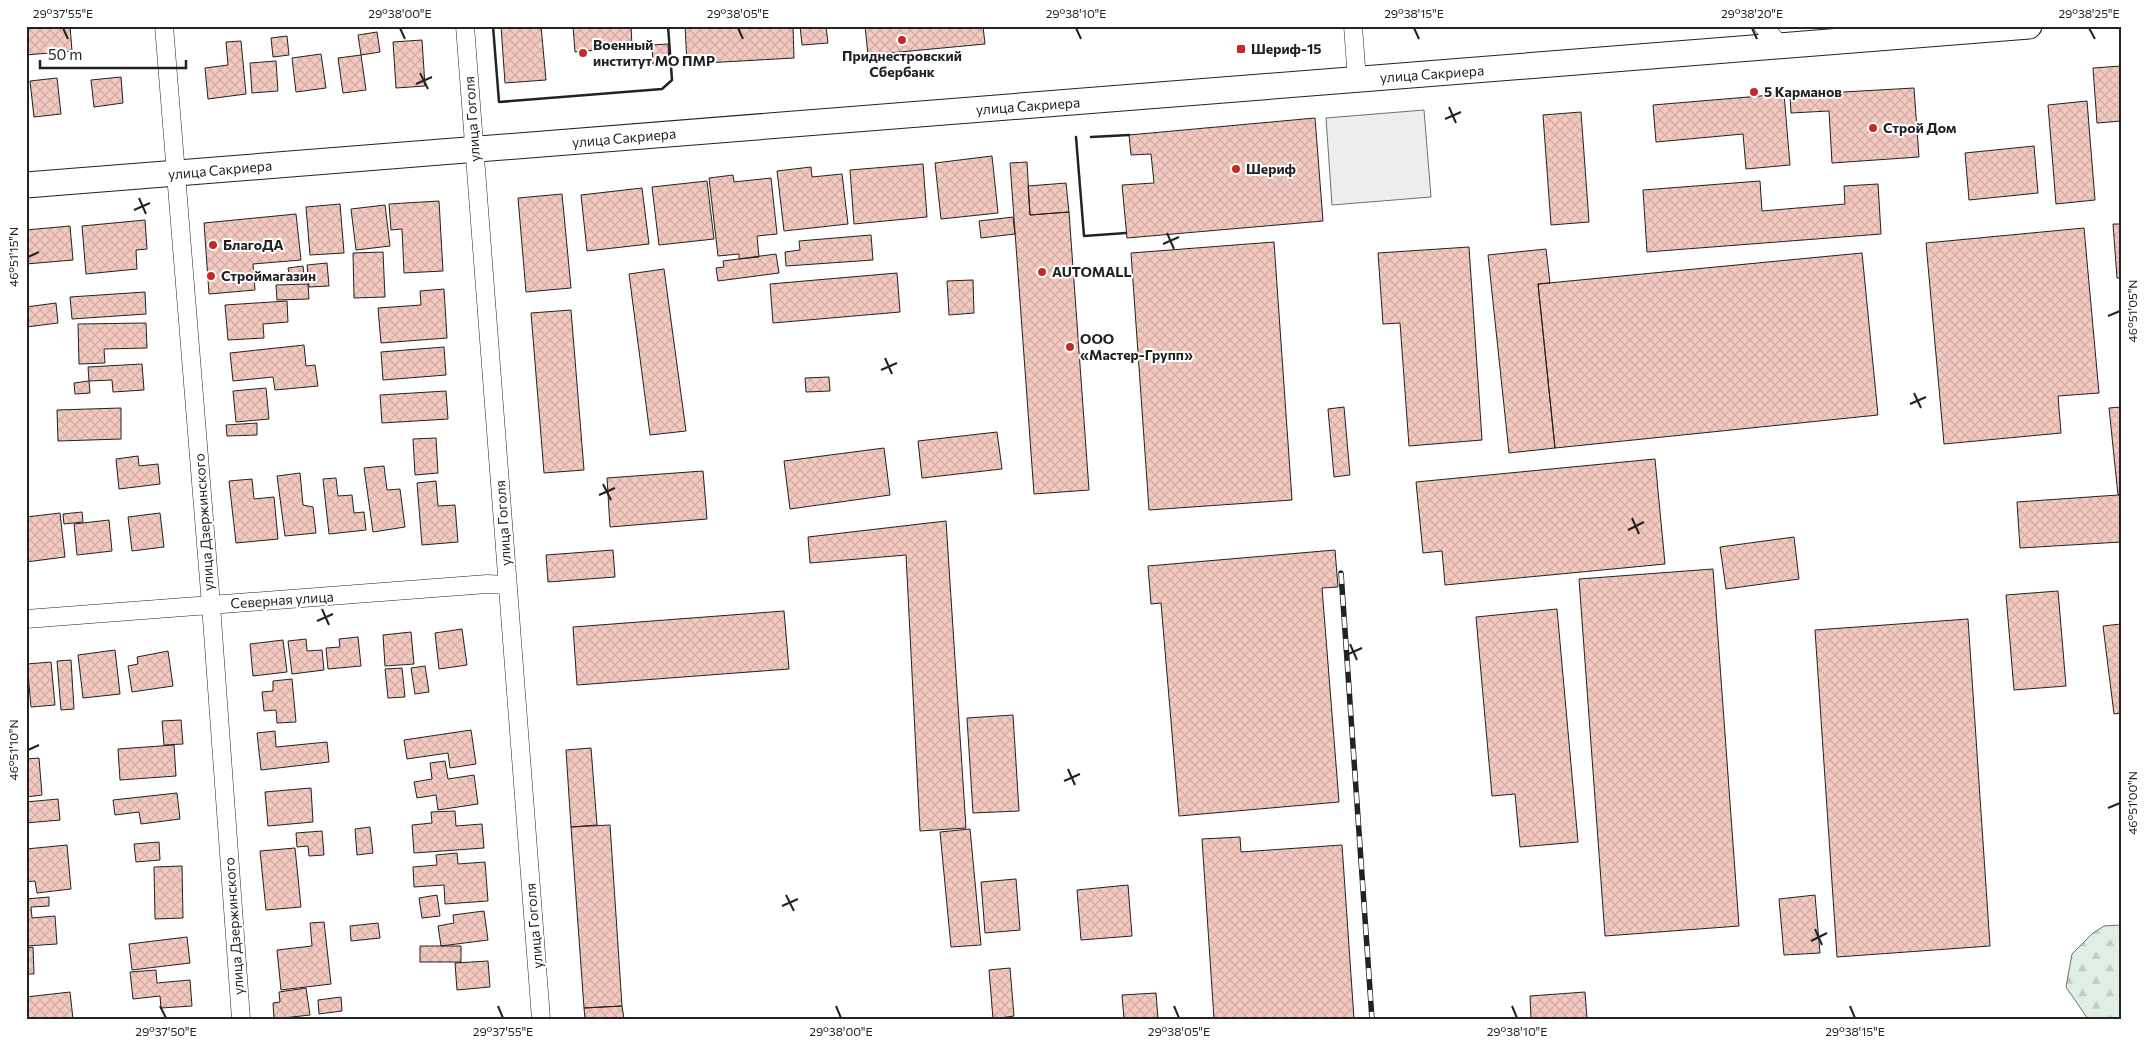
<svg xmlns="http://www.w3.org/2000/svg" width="2147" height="1045" font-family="Commissioner,sans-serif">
<defs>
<pattern id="forest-firs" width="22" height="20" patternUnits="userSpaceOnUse" patternTransform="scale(1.25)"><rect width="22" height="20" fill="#e0efe3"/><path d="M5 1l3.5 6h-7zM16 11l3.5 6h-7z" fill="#c0cdc2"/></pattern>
<pattern id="building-cross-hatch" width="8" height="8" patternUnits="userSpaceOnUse" patternTransform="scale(1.25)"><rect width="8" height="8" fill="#f3c9c0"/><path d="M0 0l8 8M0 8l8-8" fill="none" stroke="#d0aca5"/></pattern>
</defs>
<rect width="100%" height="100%" fill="#fff"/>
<!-- forest -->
<path fill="url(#forest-firs)" stroke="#6f6f6f" d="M2121,925v94h-33l-22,-32 6,-33 21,-21 11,-7z"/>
<!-- parking -->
<path fill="#ededed" stroke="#6f6f6f" d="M1424,110l7,87 -99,8 -6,-87z"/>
<!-- building -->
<path fill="url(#building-cross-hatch)" stroke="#222" d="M26,26h44l2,25 -46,4z
M501,26h40l5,54 -41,3z
M573,26h58l1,21 -57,5z
M685,26h108l1,32 -107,6z
M800,26h26l2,17 -26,2z
M865,26h118l2,18 -117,11z
M377,32l3,20 -19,3 -3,-20z
M287,36l2,19 -16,2 -2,-19z
M422,40l3,46 -29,2 -3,-46z
M241,41l5,53 -38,5 -3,-31 23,-3 -2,-23z
M668,44l1,19 -16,1 -1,-19z
M321,54l5,34 -30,4 -4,-34z
M361,55l5,35 -23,3 -5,-35z
M276,61l2,30 -26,2 -2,-30z
M2121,66v55l-24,2 -4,-55z
M121,77l2,26 -29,4 -3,-27z
M57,78l4,36 -27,3 -4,-36z
M1914,88l5,69 -87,6 -3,-52 -38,2 -1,-18z
M1784,94l6,71 -44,4 -3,-35 -87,8 -3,-37z
M2087,101l8,99 -39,4 -8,-99z
M1581,112l8,110 -38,3 -8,-110z
M1315,118l8,103 -196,17 -5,-53 32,-2 -3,-29 -20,1 -2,-20z
M2034,146l4,47 -69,7 -4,-47z
M992,156l6,57 -57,6 -6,-56z
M1027,162l3,53 39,-3 20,278 -55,4 -24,-331z
M923,164l4,53 -73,7 -4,-54z
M811,167l1,10 30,-3 6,50 -64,7 -7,-60z
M733,175l1,7 37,-4 6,56 -20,2 2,21 -20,2v-5l-21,2 -9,-78z
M707,181l7,58 -55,6 -7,-58z
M1760,181l2,30 83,-7 -1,-18 34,-2 3,50 -234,18 -4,-62z
M1066,183l3,29 -39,3 -2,-29z
M642,188l7,56 -62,7 -6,-56z
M562,194l9,94 -45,4 -8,-94z
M439,201l4,70 -39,2 -2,-44 -11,1 -2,-26z
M340,204l4,49 -34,2 -4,-48z
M385,205l5,41 -34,4 -5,-41z
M296,214l5,46 -48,4 2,26 -46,4 -5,-71z
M1013,217l2,17 -34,4 -2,-17z
M145,220l2,29 -11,1 1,19 -51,5 -4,-48z
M2113,224h8v54h-4z
M70,226l3,34 -47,4v-34z
M2084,228l15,165 -41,3 3,37 -117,11 -18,-201z
M871,235l2,25 -87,6 -1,-14 15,-2 -1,-9z
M1274,242l18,258 -143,10 -18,-257z
M1469,247l13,193 -73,6 -9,-123 -17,1 -5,-71z
M1546,249l4,34 -12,1 17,164 -46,5 -21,-198z
M383,252l2,45 -31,1 -1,-45z
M1862,253l16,162 -323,33 -17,-164z
M776,254l3,19 -61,8 -2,-13 8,-1 -1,-6z
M327,263l2,23 -20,1 -2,-22z
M303,266l1,10 -14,2 -2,-10z
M664,269l22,162 -36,4 -21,-161z
M897,273l3,39 -127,11 -3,-39z
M973,280l1,33 -25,2 -2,-34z
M308,284l1,15 -32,1 -1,-15z
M444,289l3,49 -66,5 -3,-35 43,-3 -1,-14z
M145,292l1,22 -74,5 -2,-22z
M287,301l1,21 -25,2 1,14 -36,2 -3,-35z
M56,303l2,20 -32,4v-20z
M571,310l13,160 -40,3 -13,-160z
M146,323l1,25 -43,1 1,14 -26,1 -1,-40z
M304,345l2,21 9,-1 3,21 -43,4 -2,-13 -40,4 -3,-28z
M444,347l2,28 -63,5 -2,-28z
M142,364l2,26 -31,2 -1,-12 -23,1 -1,-14z
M829,377l1,14 -24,1 -1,-14z
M89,381l1,12 -15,1 -1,-11z
M266,388l3,31 -33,3 -3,-31z
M446,391l2,28 -66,4 -2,-28z
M1344,407l6,68 -16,2 -6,-68z
M2121,407v88h-3l-9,-87z
M121,408v31l-63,2 -1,-31z
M257,423v12l-30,1 -1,-11z
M997,432l5,37 -80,9 -4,-37z
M436,438l2,35 -23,2 -2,-36z
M884,448l6,47 -100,14 -6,-48z
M138,456l1,10 19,-2 2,20 -41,5 -3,-30z
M1655,459l10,105 -220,21 -3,-34 -19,2 -7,-71z
M384,466l3,24 13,-1 5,38 -32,5 -9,-64z
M703,471l4,48 -97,8 -3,-49z
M300,473l3,32 10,2 3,26 -31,3 -8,-60z
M336,478l2,18 14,-1 2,18 10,-1 2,18 -37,4 -6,-55z
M252,479l2,20 20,-2 4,42 -42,4 -7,-62z
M436,481l2,25 17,-1 3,37 -36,3 -5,-62z
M2118,495h3v47l-101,6 -3,-46z
M82,512l1,10 -19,2 -1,-10z
M60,513l5,44 -39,5v-45z
M160,513l4,34 -32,4 -4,-34z
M109,520l3,31 -35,4 -3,-31z
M946,521l20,307 -46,3 -14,-276 -96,8 -2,-26z
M1794,537l5,42 -73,10 -6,-42z
M613,550l2,27 -67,5 -2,-27z
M1335,550l3,37 -16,1 17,214 -160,14 -18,-213 -10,1 -3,-38z
M1713,569l26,357 -134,10 -26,-357z
M2058,591l8,95 -52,4 -8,-95z
M1557,609l21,233 -58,5 -5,-53 -23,2 -16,-179z
M784,611l5,58 -212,16 -4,-58z
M1968,619l22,327 -153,11 -22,-327z
M2121,624v89l-7,1 -11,-88z
M462,629l5,36 -28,4 -4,-36z
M411,632l3,32 -29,2 -2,-31z
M358,637l3,29 -33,3 -2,-21 14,-1 -1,-8z
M306,639l1,12 15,-1 2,20 -32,4 -4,-33z
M283,640l4,32 -34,4 -3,-32z
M115,650l5,44 -37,4 -5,-43z
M168,651l5,35 -41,6 -4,-26 10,-2 -1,-7z
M71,660l3,49 -13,1 -4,-49z
M51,662l4,43 -24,2 -4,-43z
M425,666l4,26 -14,2 -4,-26z
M402,668l3,29 -17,1 -3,-29z
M292,679l4,43 -19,1 -1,-13 -12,1 -2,-19 11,-1v-10z
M1013,715l6,96 -46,2 -6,-95z
M181,720l2,24 -19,1 -2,-24z
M471,730l5,34 -26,4 -2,-15 -41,6 -3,-19z
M275,731l1,16 51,-5 2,20 -68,8 -4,-37z
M174,745l2,31 -56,4 -2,-31z
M591,748l6,77 -26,2 -5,-77z
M39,758l3,37 -16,2v-38z
M445,761l3,18 26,-4 4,29 -40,6 -2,-15 -19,3 -3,-16 18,-3 -2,-16z
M311,788l2,34 -45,4 -3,-34z
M177,793l3,26 -39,5 -2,-12 -24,3 -2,-15z
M58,799l2,21 -34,3v-21z
M455,811l1,15 26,-2 2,24 -70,5 -2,-28 20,-2 -1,-11z
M610,825l12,181 -38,2 -13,-181z
M370,827l3,26 -16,2 -2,-26z
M970,829l11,116 -30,2 -11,-115z
M322,831l2,24 -15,1 -1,-10 -11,1 -1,-14z
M1240,837l1,15 101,-7 12,174h-140l-12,-180z
M159,842l1,18 -24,2 -2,-18z
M67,845l4,44 -34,4 -2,-12 -9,1v-33z
M295,848l6,59 -35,3 -6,-59z
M457,853l1,11 27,-2 3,39 -43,3 -1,-19 -30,2 -1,-20 24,-2 -1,-10z
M182,866l1,52 -28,1 -1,-52z
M1016,879l4,51 -35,3 -4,-51z
M1128,885l4,51 -51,4 -4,-50z
M437,895l3,21 -18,2 -3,-20z
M1815,895l5,58 -36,2 -5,-56z
M49,897v9l-18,1 1,11 23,-2 2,28 -31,2v-47z
M484,911l4,29 -47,6 -3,-20 16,-3 -1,-8z
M324,922l7,62 -50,6 -4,-40 35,-4 -2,-23z
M378,923l2,15 -29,3 -1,-15z
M187,937l3,26 -58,7 -3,-26z
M420,946h41v16h-41z
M33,947l1,27h-8v-26z
M488,961l2,26 -33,3 -2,-27z
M1010,968l4,48 -21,3 -4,-49z
M156,970l1,13 33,-3 2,26 -31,2 -1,-12 -27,3 -3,-27z
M306,988l4,27 -36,4 -1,-16 7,-1 -1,-10z
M70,992l3,27h-47v-22z
M1585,992l2,27h-56l-1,-23z
M1156,993l2,26h-34l-2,-24z
M341,997l1,14 -23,3 -1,-14z
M622,1006l2,13h-39l-1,-11z"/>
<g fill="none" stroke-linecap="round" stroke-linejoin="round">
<!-- street casing -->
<g stroke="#222" stroke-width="19">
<path id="street" d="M164,26l47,579 30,414
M465,26l76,993
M1353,26l4,54
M1763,26l18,20
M26,619l461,-35 20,1"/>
</g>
<!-- secondary casing -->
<g stroke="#222" stroke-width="27">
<path id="secondary" d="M26,185l2003,-159"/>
</g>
<!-- street -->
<use href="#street" stroke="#fff" stroke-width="18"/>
<!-- secondary -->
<use href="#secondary" stroke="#fff" stroke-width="25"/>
<!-- rail casing -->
<g stroke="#222" stroke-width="5.5">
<path id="rail" d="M1341,573l31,446"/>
</g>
<!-- rail -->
<use href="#rail" stroke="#fff" stroke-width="4" stroke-dasharray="11" stroke-linecap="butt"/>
<!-- wall -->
<path stroke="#222" stroke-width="2.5" d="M493,26l6,76 163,-13 10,-9 -4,-54
M1076,137l8,99 42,-3
M1091,137l38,-2"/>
</g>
<!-- ticks -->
<path fill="none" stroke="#222" stroke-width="2" d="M63,28l5,11M400,28l5,11M738,28l5,11M1076,28l5,11M1414,28l5,11M1752,28l5,11M2089,28l6,11M420,73l8,16M416,84l16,-7M1449,107l7,16M1445,119l16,-7M139,198l7,16M134,210l16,-7M1167,233l7,16M1163,244l16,-7M28,257l11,-5M2108,316l12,-5M885,358l7,16M881,370l16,-7M1914,393l7,15M1910,404l16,-7M603,484l8,16M599,495l16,-7M1632,518l7,16M1628,530l16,-8M322,609l7,16M317,621l16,-7M1350,644l7,16M1346,655l16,-7M28,750l11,-5M1068,769l7,16M1064,781l16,-7M2108,808l12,-5M786,895l8,16M782,906l16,-7M1815,929l7,16M1811,941l16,-8M160,1006l6,12M498,1006l5,12M836,1006l5,12M1174,1006l5,12M1512,1006l5,12M1850,1006l5,12"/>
<!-- markers -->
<g fill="#c62828" stroke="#fff" stroke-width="2">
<circle cx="902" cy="40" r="5"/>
<rect x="1236" y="44" width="10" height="10" rx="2.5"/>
<circle cx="583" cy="53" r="5"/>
<circle cx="1754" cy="92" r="5"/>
<circle cx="1873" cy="128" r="5"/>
<circle cx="1236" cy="169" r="5"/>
<circle cx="213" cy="245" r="5"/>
<circle cx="1042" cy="272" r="5"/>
<circle cx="211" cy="276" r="5"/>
<circle cx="1070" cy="347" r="5"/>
</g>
<g text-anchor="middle" stroke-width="4" stroke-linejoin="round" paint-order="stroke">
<!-- poi labels -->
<g font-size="14" font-weight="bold" fill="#222" stroke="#fff" text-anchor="start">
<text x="593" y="50">Военный<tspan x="593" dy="16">институт МО ПМР</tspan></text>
<text x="1251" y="54">Шериф-15</text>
<text x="902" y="61" text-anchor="middle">Приднестровский<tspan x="902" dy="16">Сбербанк</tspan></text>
<text x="1764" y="97">5 Карманов</text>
<text x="1883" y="133">Строй Дом</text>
<text x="1246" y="174">Шериф</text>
<text x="223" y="250">БлагоДА</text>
<text x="1052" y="277">AUTOMALL</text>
<text x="221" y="281">Строймагазин</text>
<text x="1080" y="344">ООО<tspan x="1080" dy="16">«Мастер-Групп»</tspan></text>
</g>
<!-- street labels -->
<g font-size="14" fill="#222" stroke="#fff">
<text transform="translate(1432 74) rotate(-4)" y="5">улица Сакриера</text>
<text transform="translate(1028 106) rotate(-4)" y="5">улица Сакриера</text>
<text transform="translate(472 119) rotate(-94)" y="5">улица Гоголя</text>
<text transform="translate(624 138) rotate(-5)" y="5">улица Сакриера</text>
<text transform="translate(220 170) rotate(-5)" y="5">улица Сакриера</text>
<text transform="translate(204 522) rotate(-94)" y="5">улица Дзержинского</text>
<text transform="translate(503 523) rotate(-94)" y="5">улица Гоголя</text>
<text transform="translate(282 600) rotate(-4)" y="5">Северная улица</text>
<text transform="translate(234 926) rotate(-94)" y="5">улица Дзержинского</text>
<text transform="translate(534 926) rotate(-95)" y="5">улица Гоголя</text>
</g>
</g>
<!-- border -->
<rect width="2147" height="1045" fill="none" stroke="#ffffff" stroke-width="55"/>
<!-- scale -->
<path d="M40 60v8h146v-8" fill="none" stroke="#222222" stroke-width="2.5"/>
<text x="48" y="60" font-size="15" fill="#222222" stroke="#ffffff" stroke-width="4" paint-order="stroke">50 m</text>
<rect x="28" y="28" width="2092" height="990" fill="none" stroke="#222" stroke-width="2"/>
<g font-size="12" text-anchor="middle" fill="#222">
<text x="63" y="18">29°37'55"E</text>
<text x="400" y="18">29°38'00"E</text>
<text x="738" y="18">29°38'05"E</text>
<text x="1076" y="18">29°38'10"E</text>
<text x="1414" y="18">29°38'15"E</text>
<text x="1752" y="18">29°38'20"E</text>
<text x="2089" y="18">29°38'25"E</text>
<text transform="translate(14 257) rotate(-90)" y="4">46°51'15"N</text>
<text transform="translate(2133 311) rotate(-90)" y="4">46°51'05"N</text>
<text transform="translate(14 750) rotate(-90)" y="4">46°51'10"N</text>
<text transform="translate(2133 803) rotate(-90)" y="4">46°51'00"N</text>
<text x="166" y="1036">29°37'50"E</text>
<text x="503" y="1036">29°37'55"E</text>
<text x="841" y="1036">29°38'00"E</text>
<text x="1179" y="1036">29°38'05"E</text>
<text x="1517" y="1036">29°38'10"E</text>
<text x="1855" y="1036">29°38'15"E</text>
</g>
</svg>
